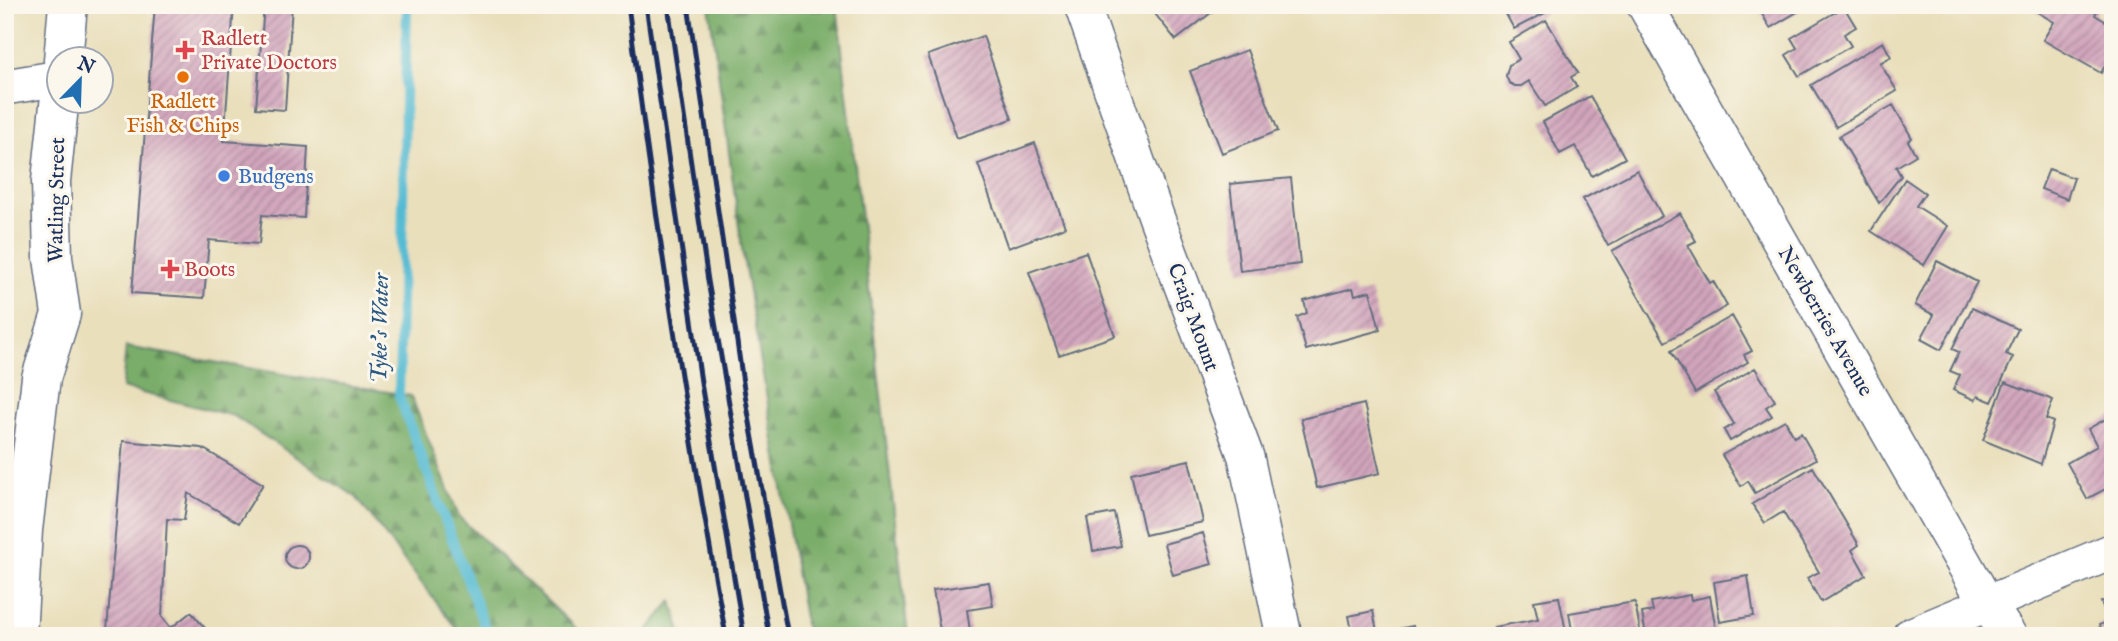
<svg xmlns="http://www.w3.org/2000/svg" width="2118" height="641" font-family="'IM FELL English',serif">
<defs>
<pattern id="forest-firs" width="22" height="20" patternUnits="userSpaceOnUse" patternTransform="scale(1.75)"><rect width="22" height="20" fill="#7aad69"/><path d="M5 1l3.5 6h-7zM16 11l3.5 6h-7z" fill="#638d5a"/></pattern>
<pattern id="building-hatch" width="6" height="6" patternUnits="userSpaceOnUse" patternTransform="scale(1.75)"><rect width="6" height="6" fill="#d2a5bc"/><path d="M-1 1l2-2M0 6l6-6M5 7l2-2" fill="none" stroke="#aa879c"/></pattern>
</defs>
<rect width="100%" height="100%" fill="#fbf7ec"/>
<filter id="ink" filterUnits="userSpaceOnUse"><feTurbulence type="fractalNoise" baseFrequency=".0143" numOctaves="2"/><feDisplacementMap in="SourceGraphic" scale="14" xChannelSelector="R" yChannelSelector="G"/><feConvolveMatrix kernelMatrix="1 2 1 2 8 2 1 2 1" color-interpolation-filters="sRGB"/></filter>
<filter id="wash" filterUnits="userSpaceOnUse"><feTurbulence type="fractalNoise" baseFrequency=".00686" numOctaves="4" result="noise"/><feDisplacementMap in="SourceGraphic" scale="28" xChannelSelector="R" yChannelSelector="G"/><feGaussianBlur stdDeviation="1.57" result="paint"/><feColorMatrix in="noise" values="0 0 0 0 0 0 0 0 0 0 0 0 0 0 0 0 0 1.4 0 .05"/><feComposite in="paint" operator="in"/></filter>
<g filter="url(#wash)">
<rect width="100%" height="100%" fill="#e9dfbb"/>
<!-- forest -->
<path fill="url(#forest-firs)" stroke="#4a6e64" stroke-width="2" d="M709,5h128l71,631h-101l-64,-380z
M126,347l285,49 48,121 125,119h-122l-106,-139 -122,-81 -112,-28z
M672,601l10,35h-39z"/>
<g fill="none" stroke-linecap="round" stroke-linejoin="round">
<!-- stream -->
<path stroke="#55bbd3" stroke-width="10" d="M407,5l-8,391 89,240"/>
</g>
<g id="blocks">
<!-- building -->
<path fill="url(#building-hatch)" d="M155,5h79l-10,136 84,6 -4,71 -42,-3 -3,29 -50,-4 -5,58 -72,-5z
M264,5h28l-7,105 -29,-2z
M1148,5h73l-45,35z
M1501,5h40l4,8 -31,16z
M1757,5h52l-39,23z
M2036,5h64l-5,10 18,11v26l-12,21 -58,-33 11,-18 -20,-12z
M1844,7l12,20 -12,7 7,12 -52,30 -13,-21 11,-7 -6,-10z
M1546,20l32,53 -7,4 6,10 -32,19 -16,-25 -8,5h-6l-6,-3 -3,-7 3,-11 10,-6 -10,-17z
M983,36l29,83 -55,19 -29,-83z
M1883,42l8,15 -11,6 17,28 -61,36 -25,-42z
M1247,50l31,81 -56,22 -32,-82z
M1590,96l35,62 -33,18 -17,-30 -15,8 -17,-32z
M1893,105l19,33 -4,3 8,14 -20,12 5,9 -22,27 -40,-67z
M1035,143l30,84 -57,21 -30,-84z
M2049,169l25,9 -7,21 -26,-10z
M1637,170l25,46 -54,30 -25,-47z
M1291,178l9,86 -60,7 -10,-87z
M1905,179l20,14 -9,13 32,20 -24,39 -53,-34z
M1680,213l16,28 -8,4 22,38 3,-2 14,25 -62,36 -53,-91z
M1086,252l29,84 -56,19 -30,-83z
M1937,261l40,21 -36,68 -20,-11 13,-24 -19,-10z
M1353,288l2,7 15,-4 10,39 -74,20 -9,-33 10,-4 -3,-12z
M1972,308l46,21 -12,25 7,3 -21,45 -14,-6 -3,4 -22,-10 7,-15 -10,-4 9,-19 -7,-3z
M1732,316l20,35 -8,4 4,7 -53,31 -24,-42z
M1755,368l20,33 -9,6 6,9 -42,25 -6,-11 10,-6 -20,-32z
M2005,382l48,18 -7,19 7,3 -12,42 -58,-24z
M1364,404l16,69 -63,15 -16,-69z
M2113,415v70l-26,14 -20,-36 30,-17 -9,-17z
M1785,420l9,17 7,-4 15,26 -61,34 -7,-12 -7,5 -19,-31z
M123,441l79,7 61,36 -24,39 -51,-30 -4,27 -17,-1 -5,98 9,11 20,-16 21,24h-103l-2,-6z
M1189,460l14,62 -58,13 -14,-62z
M1813,467l46,78 -7,5 14,25 -45,27 -14,-24 12,-6 -36,-60 -18,11 -13,-19z
M1114,513l7,33 -28,5 -6,-33z
M1203,533l9,31 -39,11 -9,-31z
M285 557a12 12 0 1 1 24 0a12 12 0 1 1-24 0Z
M1748,576l6,40 -34,6 -6,-40z
M989,582l4,24 -26,4 3,21 -29,5 -8,-46z
M1690,595l1,5 19,-4 7,40h-71l-4,-23 11,-2 -2,-9z
M1559,597l8,39h-71l-2,-9 44,-8 -4,-18z
M2113,597v39h-10l-4,-11 10,-4 -8,-19z
M1635,602l6,34h-68l-4,-23z
M1373,611l5,25h-25l-4,-20z
M1413,626l2,10h-21l-1,-6z"/>
</g>
</g>
<g filter="url(#ink)">
<use href="#blocks" fill-opacity="0" stroke="#636d7f" stroke-width="2"/>
<g fill="none" stroke-linecap="round" stroke-linejoin="round">
<!-- street casing -->
<g stroke="#636d7f" stroke-width="38">
<path id="street" d="M1082,5l74,211 90,241 38,179
M1645,5l333,583 31,48
M5,87l55,-9
M1910,636l203,-85"/>
</g>
<!-- primary casing -->
<g stroke="#636d7f" stroke-width="41">
<path id="primary" d="M63,60l5,-55
M17,636l6,-106 18,-152 20,-64 -8,-56 -2,-77 9,-85"/>
</g>
<!-- street -->
<use href="#street" stroke="#fff" stroke-width="35"/>
<!-- primary -->
<use href="#primary" stroke="#fff" stroke-width="38"/>
<!-- rail -->
<path stroke="#1b2f5e" stroke-width="5" d="M628,5c27,211 59,422 98,631
M646,5l56,384 42,247
M668,5l40,276 61,355
M688,5l55,378 45,253"/>
</g>
</g>
<!-- markers -->
<g fill="#e0444e" stroke="#fbf7ec" stroke-width="2.5">
<path d="M181.5 39.5h7v7h7v7h-7v7h-7v-7h-7v-7h7z"/>
<path d="M166.5 258.5h7v7h7v7h-7v7h-7v-7h-7v-7h7z"/>
</g>
<circle fill="#e8710a" stroke="#fbf7ec" stroke-width="2.5" cx="183" cy="77" r="7"/>
<circle fill="#3f7fe0" stroke="#fbf7ec" stroke-width="2.5" cx="224" cy="176" r="7"/>
<g text-anchor="middle" stroke-width="6" stroke-linejoin="round" paint-order="stroke">
<!-- health labels -->
<g font-size="21" fill="#be3a42" stroke="#fbf7ec" text-anchor="start">
<text x="201" y="45">Radlett<tspan x="201" dy="24">Private Doctors</tspan></text>
<text x="184" y="276">Boots</text>
</g>
<!-- food labels -->
<g font-size="21" fill="#c56008" stroke="#fbf7ec">
<text x="183" y="108">Radlett<tspan x="183" dy="24">Fish &amp; Chips</tspan></text>
</g>
<!-- shop labels -->
<g font-size="21" fill="#366cbe" stroke="#fbf7ec" text-anchor="start">
<text x="238" y="183">Budgens</text>
</g>
<!-- street labels -->
<g font-size="21" fill="#1b2f5e" stroke="#fbf7ec">
<text transform="translate(56 200) rotate(-89)" y="7">Watling Street</text>
<text transform="translate(1194 317) rotate(70)" y="7">Craig Mount</text>
<text transform="translate(1826 321) rotate(60)" y="7">Newberries Avenue</text>
</g>
<!-- water labels -->
<g font-size="23" font-style="italic" fill="#2c5981" stroke="#fbf7ec">
<text transform="translate(379 328) rotate(-89)" y="8">Tyke's Water</text>
</g>
</g>
<!-- margin -->
<rect width="2118" height="641" fill="none" stroke="#fbf7ec" stroke-width="28"/>
<!-- north arrow -->
<g transform="translate(80 80) rotate(23)"><circle r="33" fill="#fbf7ec" stroke="#a1a7b3" stroke-width="2"/>
<path d="M0-5L12 26L0 18L-12 26Z" fill="#1f6fb2"/>
<text y="-10" font-size="19" font-weight="bold" text-anchor="middle" fill="#1b2f5e">N</text>
</g>
</svg>
